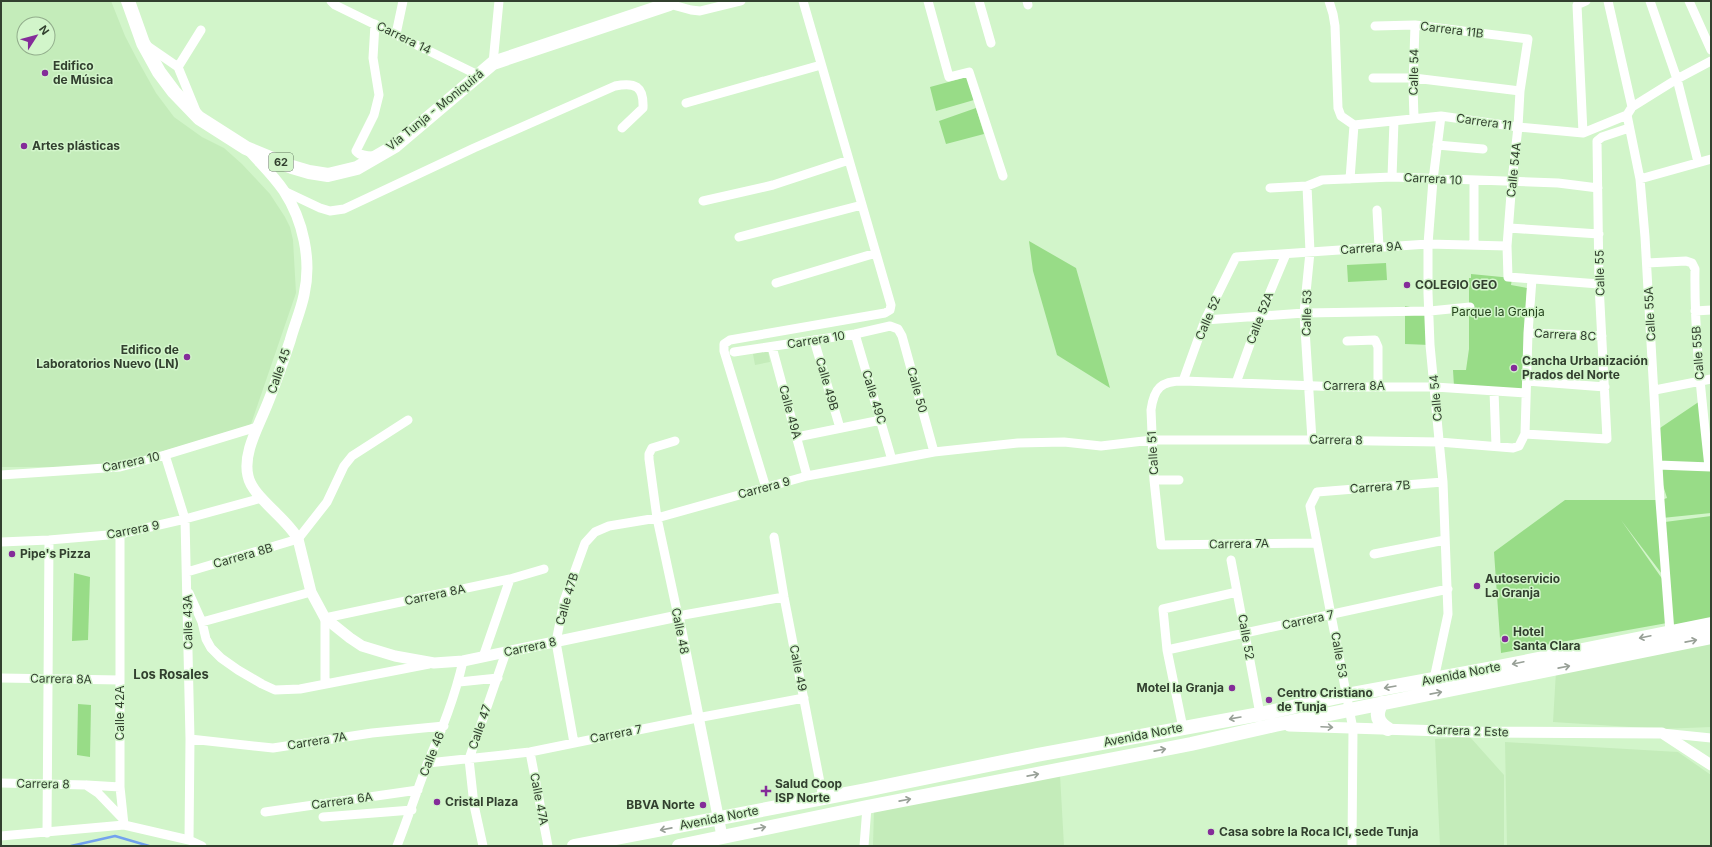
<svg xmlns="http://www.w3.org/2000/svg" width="1712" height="847" font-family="Inter,sans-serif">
<rect width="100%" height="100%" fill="#d2f5ca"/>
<!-- built -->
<path fill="#c4ecba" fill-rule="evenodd" d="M1,1h110l14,35 12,23 19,34 18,24 28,20 22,11 18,16 28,30 15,23 5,10 3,13 3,53 -45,131 -4,3 -139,40h-107zM24,24h24v24h-24z
M768,351l2,11 -15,3 -2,-11z
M1711,642v85l-49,2 -109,-7 3,-51z
M1470,737l34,38v71h-64l-5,-107z
M1505,742l173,10 33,23v71h-204z
M1060,775l4,71h-191l1,-37z"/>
<!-- green -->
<path fill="#98dc87" d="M967,77l7,23 -38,11 -6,-24z
M976,108l8,26 -38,10 -7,-23z
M1029,241l47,27 34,120 -53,-33 -24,-84z
M1386,263l1,17 -39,2 -1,-17z
M1471,274l41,4 -1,7 16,3 -5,102 -68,-4 -1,-16h13l3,-21v-71h2z
M1405,306l25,5v34l-25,-1z
M1703,399l8,51v63l-49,5 -1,-18 6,-2 -8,-26 -2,-42z
M1565,500h93l4,74 -41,-54 42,60 4,43 -166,30 -7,-101z
M1711,516v104l-38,6 -8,-104z
M74,573l16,4 -2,63 -16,1z
M78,704l13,1 -1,52 -13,-2z"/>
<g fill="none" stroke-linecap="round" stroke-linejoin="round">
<!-- stream -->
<path stroke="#72a2ee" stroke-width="2.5" d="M71,846l44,-10 34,10"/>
<!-- minor -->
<path stroke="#fff" stroke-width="9" d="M331,1l4,4 143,70
M928,1l21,76 20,-5 34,104
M979,1l12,42
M1027,1l1,4
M1329,1l4,13 2,12 3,82 3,8 13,9 87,-9 77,11 65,6 44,-18
M1608,1l24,106 -5,8 13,64 5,58 15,264 10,131
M1650,1l27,78 21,83
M1689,1l22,49
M669,4l22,6 9,1 41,-10
M375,24l-2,34 6,37 -5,20 -18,36c5,6 14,5 21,5
M1375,26l40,-1 113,14 -8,52 -2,36 -6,54 -5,65 1,31 91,7
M396,34l7,-33
M146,45l32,22
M493,63l6,-62
M1373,78h41l106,13
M686,103l135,-38
M1632,107l45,-28 34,-18
M196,111l-18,-44 23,-37
M1414,118l-1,-31 2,-62
M1583,133l-6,-128 9,-4
M1437,145l46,4
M1392,177l2,-56
M1350,179l4,-54
M1640,179l71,-20
M1307,186l3,66 -6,61 8,127
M1270,188l37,-2 15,-6 70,-3 166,6 40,5
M284,191l36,17 10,3 14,-2 130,-61 141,-62c20,-4 29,0 28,22l-21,20
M703,201l70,-16 76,-25
M1377,210l2,37
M1509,228l90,6
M739,237l123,-32
M1474,245v-64
M1647,263l39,-2 6,2 3,6c-1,66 7,132 14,198
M776,283l100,-30
M1695,311l16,-1
M1205,320l99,-7 126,-2 40,-4
M1528,333l74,3
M855,334l37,126
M814,340l26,88
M1347,341l28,-1 3,7v39
M772,347l35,129
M734,352l121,-18 35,-8 8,3 4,7 32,116
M1183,381l22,-61 31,-63 192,-13 79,2
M1527,381l78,6
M1236,383l24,-67 26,-62
M1655,390l56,-11
M1494,391l2,55
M1525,434l82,5 -8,-155 -2,-143 5,-4 27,-9
M797,437l84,-17
M675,441l-23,7 -3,6v5l8,59 21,98 106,-19
M165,455l20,64 5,220 -1,101
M1658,465l53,2
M1,475l119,-8 45,-12 92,-28
M1154,480h25
M766,488l-42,-137v-7l6,-4 155,-27 5,-3 1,-5 -88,-304
M120,534v253l4,38
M774,537l10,60 39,201
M1,542l48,-2 71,-6 65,-15 77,-21
M1317,543l-156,2 -7,-65 -3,-70c3,-22 10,-29 32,-29l160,6h92l91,6
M1374,554l71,-14
M1231,560l29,154
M187,572l111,-33 29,-37 17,-36 8,-10 56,-36
M189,593l13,29 4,17 5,9 10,10 17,12 24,14 13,6 25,-1 129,-25
M202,622l109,-30
M1167,650l281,-61
M483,657l27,-78
M1,678l119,2
M1434,679l14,-65 -5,-132 -13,-137 -2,-52v-49l5,-64 8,-64
M459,682l39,-4
M325,683v-65l185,-39 34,-10
M1183,728l-16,-78 -4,-41 74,-17
M1662,733l49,5
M190,739l83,9 99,-15 72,-7
M574,743l-18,-101 8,-41 21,-58 10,-11 14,-6 48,-8 150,-42 127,-24 84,-9 46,-1 37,4 51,-6h160l127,2 74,6 6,-2 6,-12 3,-101 4,-54
M530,752l18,94
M428,763l102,-11 167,-34 107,-20
M1,783l85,2 12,8 24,25
M87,785l33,2
M265,812l153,-22
M323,817l89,-7
M47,833l2,-293
M1,836l123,-11 65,15 13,6
M397,846c11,-28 20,-56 31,-84 14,-33 27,-65 35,-101
M483,846l-9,-41 -5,-46 37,-107
M864,846l3,-39
M1352,846l1,-117 -43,-223 7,-14 126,-10"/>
<!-- tertiary -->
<path stroke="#fff" stroke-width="11" d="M248,149c12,14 25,26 36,42 19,29 28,69 20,104 -3,15 -10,31 -14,46 -8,24 -16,48 -26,71 -8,19 -21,43 -16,64 4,21 39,42 50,63l13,53 14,26 25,20 12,8 33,10 39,7 29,-2 215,-45 44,220
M1289,726l184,6 189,1 49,32"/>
<!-- primary -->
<path stroke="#fff" stroke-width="14" d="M128,1l15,42 16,29 15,20 25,26 47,30 46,19 17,5 19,3 29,-7 38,-22 98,-83 176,-59 3,-3
M1382,703c-7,11 -5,19 6,26
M574,846l292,-56 171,-35 223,-41 87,-19 152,-28 212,-43
M679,846l188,-39 324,-63 84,-19 436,-88"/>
</g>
<!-- one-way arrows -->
<defs><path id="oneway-shaft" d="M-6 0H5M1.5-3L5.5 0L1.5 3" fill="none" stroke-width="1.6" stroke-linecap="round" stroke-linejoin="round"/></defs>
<g stroke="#98a097">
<use href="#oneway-shaft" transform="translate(1645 637) rotate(168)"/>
<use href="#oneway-shaft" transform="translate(1691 641) rotate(-11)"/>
<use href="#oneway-shaft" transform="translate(1518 663) rotate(168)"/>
<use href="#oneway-shaft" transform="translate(1564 667) rotate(-11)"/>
<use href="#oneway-shaft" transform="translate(1390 687) rotate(170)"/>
<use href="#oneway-shaft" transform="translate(1436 693) rotate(-11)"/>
<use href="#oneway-shaft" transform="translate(1235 718) rotate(170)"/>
<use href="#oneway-shaft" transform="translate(1327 727) rotate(3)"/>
<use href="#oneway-shaft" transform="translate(1160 750) rotate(-11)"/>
<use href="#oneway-shaft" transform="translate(1033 775) rotate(-11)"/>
<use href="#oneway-shaft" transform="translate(905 800) rotate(-11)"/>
<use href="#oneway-shaft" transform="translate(760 828) rotate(-11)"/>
<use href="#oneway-shaft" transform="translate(666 829) rotate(169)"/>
</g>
<!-- markers -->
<g fill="#842c99" stroke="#d2f5ca" stroke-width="1.5">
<circle cx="45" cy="73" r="4"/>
<circle cx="24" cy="146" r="4"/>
<circle cx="1407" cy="285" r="4"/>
<circle cx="187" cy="357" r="4"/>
<circle cx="1514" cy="368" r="4"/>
<circle cx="12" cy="554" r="4"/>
<circle cx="1477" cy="586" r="4"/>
<circle cx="1505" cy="639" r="4"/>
<circle cx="1232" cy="688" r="4"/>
<circle cx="1269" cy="700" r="4"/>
<path d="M764 785h4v4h4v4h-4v4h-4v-4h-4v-4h4z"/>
<circle cx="437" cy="802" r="4"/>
<circle cx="703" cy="805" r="4"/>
<circle cx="1211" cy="832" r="4"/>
</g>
<g text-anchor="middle" stroke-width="3" stroke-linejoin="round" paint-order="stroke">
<!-- shield labels -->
<rect fill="#d2f5ca" stroke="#62765e" stroke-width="1" x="269" y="153" width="24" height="18" rx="3"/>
<g font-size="11" font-weight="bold" fill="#32402f">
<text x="281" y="166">62</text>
</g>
<!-- street labels -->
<g font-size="12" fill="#32402f" stroke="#d2f5ca">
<text transform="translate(1452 30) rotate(7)" y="4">Carrera 11B</text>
<text transform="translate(404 38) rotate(26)" y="4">Carrera 14</text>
<text transform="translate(1414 72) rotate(-89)" y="4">Calle 54</text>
<text transform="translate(435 110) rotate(-39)" y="4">Vía Tunja - Moniquirá</text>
<text transform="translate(1484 122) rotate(8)" y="4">Carrera 11</text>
<text transform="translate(1514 170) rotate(-84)" y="4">Calle 54A</text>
<text transform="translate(1433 179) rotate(3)" y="4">Carrera 10</text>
<text transform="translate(1371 248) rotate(-4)" y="4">Carrera 9A</text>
<text transform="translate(1600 273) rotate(-91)" y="4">Calle 55</text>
<text transform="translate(1307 313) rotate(-89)" y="4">Calle 53</text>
<text transform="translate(1650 314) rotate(-93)" y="4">Calle 55A</text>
<text transform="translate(1208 318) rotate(-67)" y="4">Calle 52</text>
<text transform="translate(1260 318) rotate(-69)" y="4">Calle 52A</text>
<text transform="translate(1565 335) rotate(3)" y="4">Carrera 8C</text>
<text transform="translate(816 340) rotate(-9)" y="4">Carrera 10</text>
<text transform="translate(1698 353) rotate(-94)" y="4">Calle 55B</text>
<text transform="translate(279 371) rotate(-71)" y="4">Calle 45</text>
<text transform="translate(827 384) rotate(74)" y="4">Calle 49B</text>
<text x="1354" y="390">Carrera 8A</text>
<text transform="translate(917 390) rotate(75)" y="4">Calle 50</text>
<text transform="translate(874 397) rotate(73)" y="4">Calle 49C</text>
<text transform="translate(1436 398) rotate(-95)" y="4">Calle 54</text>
<text transform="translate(790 412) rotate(75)" y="4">Calle 49A</text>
<text transform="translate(1336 440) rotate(1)" y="4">Carrera 8</text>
<text transform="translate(1153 453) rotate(-93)" y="4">Calle 51</text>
<text transform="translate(131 462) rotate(-12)" y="4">Carrera 10</text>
<text transform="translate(1380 487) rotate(-4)" y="4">Carrera 7B</text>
<text transform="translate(764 488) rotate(-15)" y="4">Carrera 9</text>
<text transform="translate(133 530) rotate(-11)" y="4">Carrera 9</text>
<text transform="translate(1239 544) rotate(-1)" y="4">Carrera 7A</text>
<text transform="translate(243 556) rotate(-16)" y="4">Carrera 8B</text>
<text transform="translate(435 595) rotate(-12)" y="4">Carrera 8A</text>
<text transform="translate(567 599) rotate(-74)" y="4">Calle 47B</text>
<text transform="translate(1308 620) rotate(-12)" y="4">Carrera 7</text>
<text transform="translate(188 622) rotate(-91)" y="4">Calle 43A</text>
<text transform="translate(680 631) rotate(79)" y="4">Calle 48</text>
<text transform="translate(1246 637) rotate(80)" y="4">Calle 52</text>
<text transform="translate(530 647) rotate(-12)" y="4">Carrera 8</text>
<text transform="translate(1339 655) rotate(80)" y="4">Calle 53</text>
<text transform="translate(798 668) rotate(79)" y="4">Calle 49</text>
<text transform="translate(1461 674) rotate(-11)" y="4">Avenida Norte</text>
<text transform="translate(61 679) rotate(1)" y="4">Carrera 8A</text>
<text transform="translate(120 713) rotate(-90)" y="4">Calle 42A</text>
<text transform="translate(480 727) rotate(-71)" y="4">Calle 47</text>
<text transform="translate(1468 731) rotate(2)" y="4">Carrera 2 Este</text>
<text transform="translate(616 734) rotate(-11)" y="4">Carrera 7</text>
<text transform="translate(1143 735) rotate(-11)" y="4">Avenida Norte</text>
<text transform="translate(317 741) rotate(-9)" y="4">Carrera 7A</text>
<text transform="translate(432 754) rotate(-68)" y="4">Calle 46</text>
<text transform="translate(43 784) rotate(1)" y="4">Carrera 8</text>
<text transform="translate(539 799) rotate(79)" y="4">Calle 47A</text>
<text transform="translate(342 801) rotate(-8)" y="4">Carrera 6A</text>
<text transform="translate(719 818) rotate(-11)" y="4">Avenida Norte</text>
</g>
<!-- poi labels -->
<g font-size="12" font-weight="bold" fill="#32402f" stroke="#d2f5ca" text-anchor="start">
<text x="53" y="70">Edifico<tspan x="53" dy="14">de Música</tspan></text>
<text x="32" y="150">Artes plásticas</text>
<text x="1415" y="289">COLEGIO GEO</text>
<text x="179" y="354" text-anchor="end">Edifico de<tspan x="179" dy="14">Laboratorios Nuevo (LN)</tspan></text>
<text x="1522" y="365">Cancha Urbanización<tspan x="1522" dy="14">Prados del Norte</tspan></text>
<text x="20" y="558">Pipe's Pizza</text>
<text x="1485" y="583">Autoservicio<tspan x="1485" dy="14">La Granja</tspan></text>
<text x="1513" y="636">Hotel<tspan x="1513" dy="14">Santa Clara</tspan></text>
<text x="1224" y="692" text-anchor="end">Motel la Granja</text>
<text x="1277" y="697">Centro Cristiano<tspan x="1277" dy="14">de Tunja</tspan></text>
<text x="775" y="788">Salud Coop<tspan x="775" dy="14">ISP Norte</tspan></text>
<text x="445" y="806">Cristal Plaza</text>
<text x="695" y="809" text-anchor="end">BBVA Norte</text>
<text x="1219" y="836">Casa sobre la Roca ICI, sede Tunja</text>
</g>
<!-- park labels -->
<g font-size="12" fill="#1f3e17" stroke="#d2f5ca">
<text x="1498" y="316">Parque la Granja</text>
</g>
<!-- neighbourhood labels -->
<g font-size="13" font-weight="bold" fill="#32402f" stroke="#d2f5ca">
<text x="171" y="679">Los Rosales</text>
</g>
</g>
<!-- border -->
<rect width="1712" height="847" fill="none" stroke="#32402f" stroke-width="4"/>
<!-- north arrow -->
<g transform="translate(36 36) rotate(54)"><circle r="19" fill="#d2f5ca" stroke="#92ad8c"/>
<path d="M0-3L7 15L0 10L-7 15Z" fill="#842c99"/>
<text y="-6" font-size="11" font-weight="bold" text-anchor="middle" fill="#32402f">N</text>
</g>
</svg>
